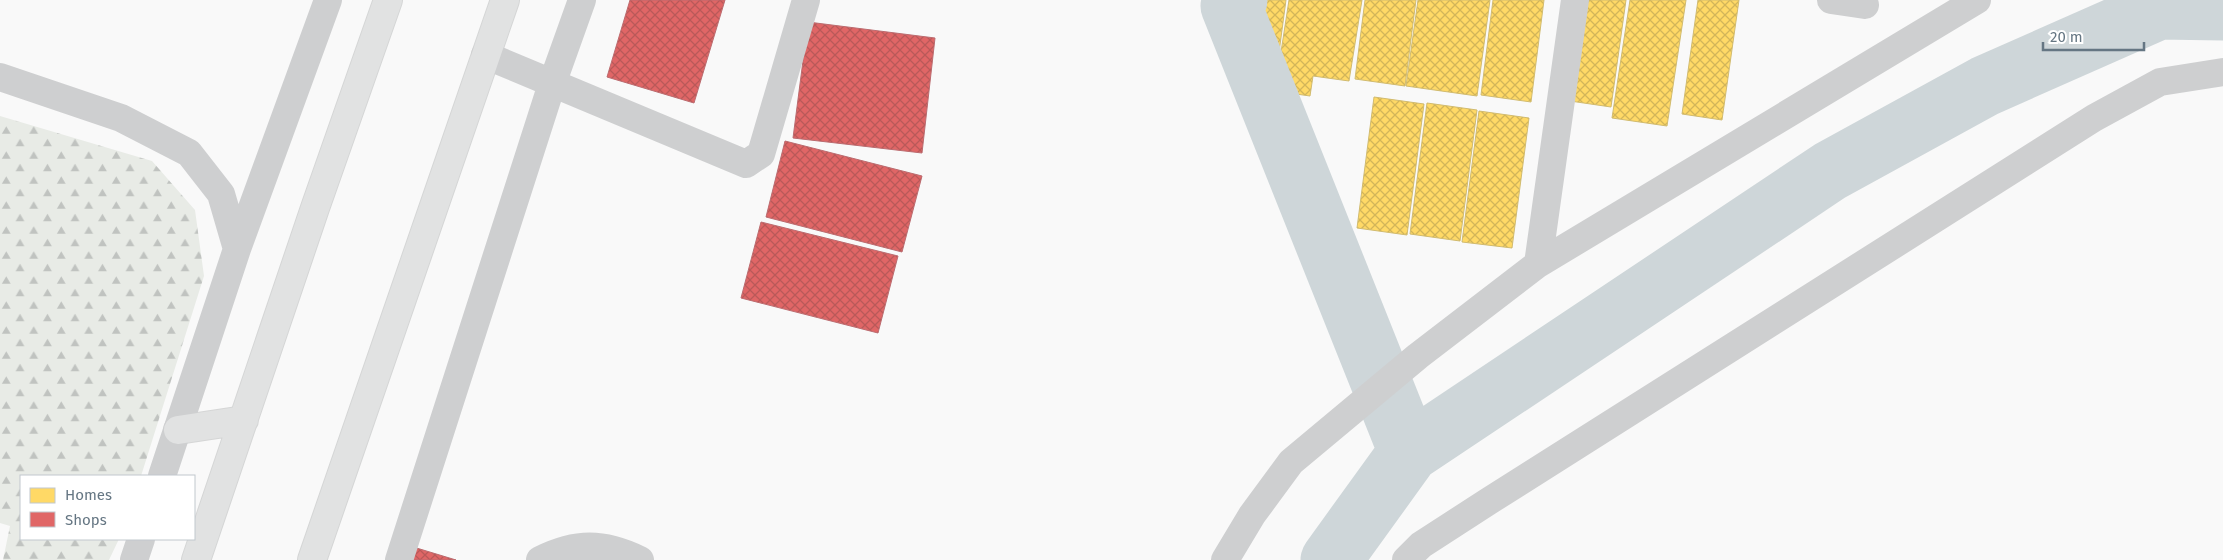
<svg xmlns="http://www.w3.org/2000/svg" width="2223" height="560" font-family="'Fira Sans',sans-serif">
<defs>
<pattern id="forest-firs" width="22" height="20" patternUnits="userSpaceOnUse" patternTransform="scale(1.25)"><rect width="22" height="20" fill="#e8ebe6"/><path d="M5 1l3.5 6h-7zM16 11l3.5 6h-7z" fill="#c0c3c0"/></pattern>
<pattern id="homes-cross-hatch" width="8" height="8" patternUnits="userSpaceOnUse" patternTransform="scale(1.25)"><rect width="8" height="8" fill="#ffd966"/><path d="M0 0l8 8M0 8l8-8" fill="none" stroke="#d2b559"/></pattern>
<pattern id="shops-cross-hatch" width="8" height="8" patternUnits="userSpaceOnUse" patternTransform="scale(1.25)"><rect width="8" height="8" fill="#e06666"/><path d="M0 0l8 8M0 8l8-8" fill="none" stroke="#b95959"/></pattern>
</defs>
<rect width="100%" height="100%" fill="#f9f9f9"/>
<!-- forest -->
<path fill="url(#forest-firs)" d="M0,116l152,45 43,49 9,66 -63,200h-120v63h98l-10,21h-106l7,-34 -10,-3z"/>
<!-- homes -->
<path fill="url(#homes-cross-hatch)" stroke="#d1bb6f" d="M1234,0h52l-12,90 -30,-4 3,-18 -22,-3z
M1289,0h73l-13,81 -36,-5 -3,20 -35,-5z
M1365,0h51l-11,86 -50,-7z
M1418,0h72l-13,96 -71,-10z
M1493,0h51l-13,102 -50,-7z
M1585,0h41l-15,107 -41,-6z
M1630,0h56l-19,126 -55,-8z
M1698,0h41l-17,120 -40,-6z
M1374,97l50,7 -17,131 -50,-7z
M1427,103l50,7 -17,131 -50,-7z
M1479,111l50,7 -17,130 -50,-6z"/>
<!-- shops -->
<path fill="url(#shops-cross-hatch)" stroke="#bb6b6f" d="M630,0h95l-31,103 -87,-26z
M808,22l127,16 -13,115 -129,-15z
M785,141l137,35 -20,76 -136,-35z
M761,222l137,34 -20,77 -137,-35z
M410,546l46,14h-50z"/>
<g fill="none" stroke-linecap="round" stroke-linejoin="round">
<!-- river -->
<path stroke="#ced6d9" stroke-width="61" d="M1237,0l-6,6 178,446
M1331,560l78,-108 421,-281 155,-85 174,-77 64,1"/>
<!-- highway casing -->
<g stroke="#d5d6d6" stroke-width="30">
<path id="highway" d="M178,430l66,-10
M196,560l119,-352 73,-208
M312,560l193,-560"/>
</g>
<!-- minor -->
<path stroke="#cecfd0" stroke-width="28" d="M1831,0l34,5
M485,55l261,109 15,-10 45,-154
M0,77l121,41 68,35 32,41 16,55
M1538,264l37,-264
M162,476l75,-227 91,-249
M134,560l7,-21
M399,560l153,-476 30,-84
M540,560c36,-18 63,-18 100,0
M1225,560l27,-45 39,-53 127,-106 120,-92 439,-264
M1406,560l15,-15 68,-44 605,-383 66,-36 63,-10"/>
<!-- highway -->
<use href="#highway" stroke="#e1e2e2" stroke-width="28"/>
</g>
<!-- legend -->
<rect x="20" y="475" width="175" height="65" fill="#ffffff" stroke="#c1c8cd"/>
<rect x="30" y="488" width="25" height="15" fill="#ffd966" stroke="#c1c8cd"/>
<text x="65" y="500" font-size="15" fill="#657683">Homes</text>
<rect x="30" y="512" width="25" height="15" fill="#e06666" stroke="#c1c8cd"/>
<text x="65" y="525" font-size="15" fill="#657683">Shops</text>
<!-- scale -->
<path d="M2043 42v8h101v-8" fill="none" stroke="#657683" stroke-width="2.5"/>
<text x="2050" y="42" font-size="15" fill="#657683" stroke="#ffffff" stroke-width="4" paint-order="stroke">20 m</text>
</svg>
